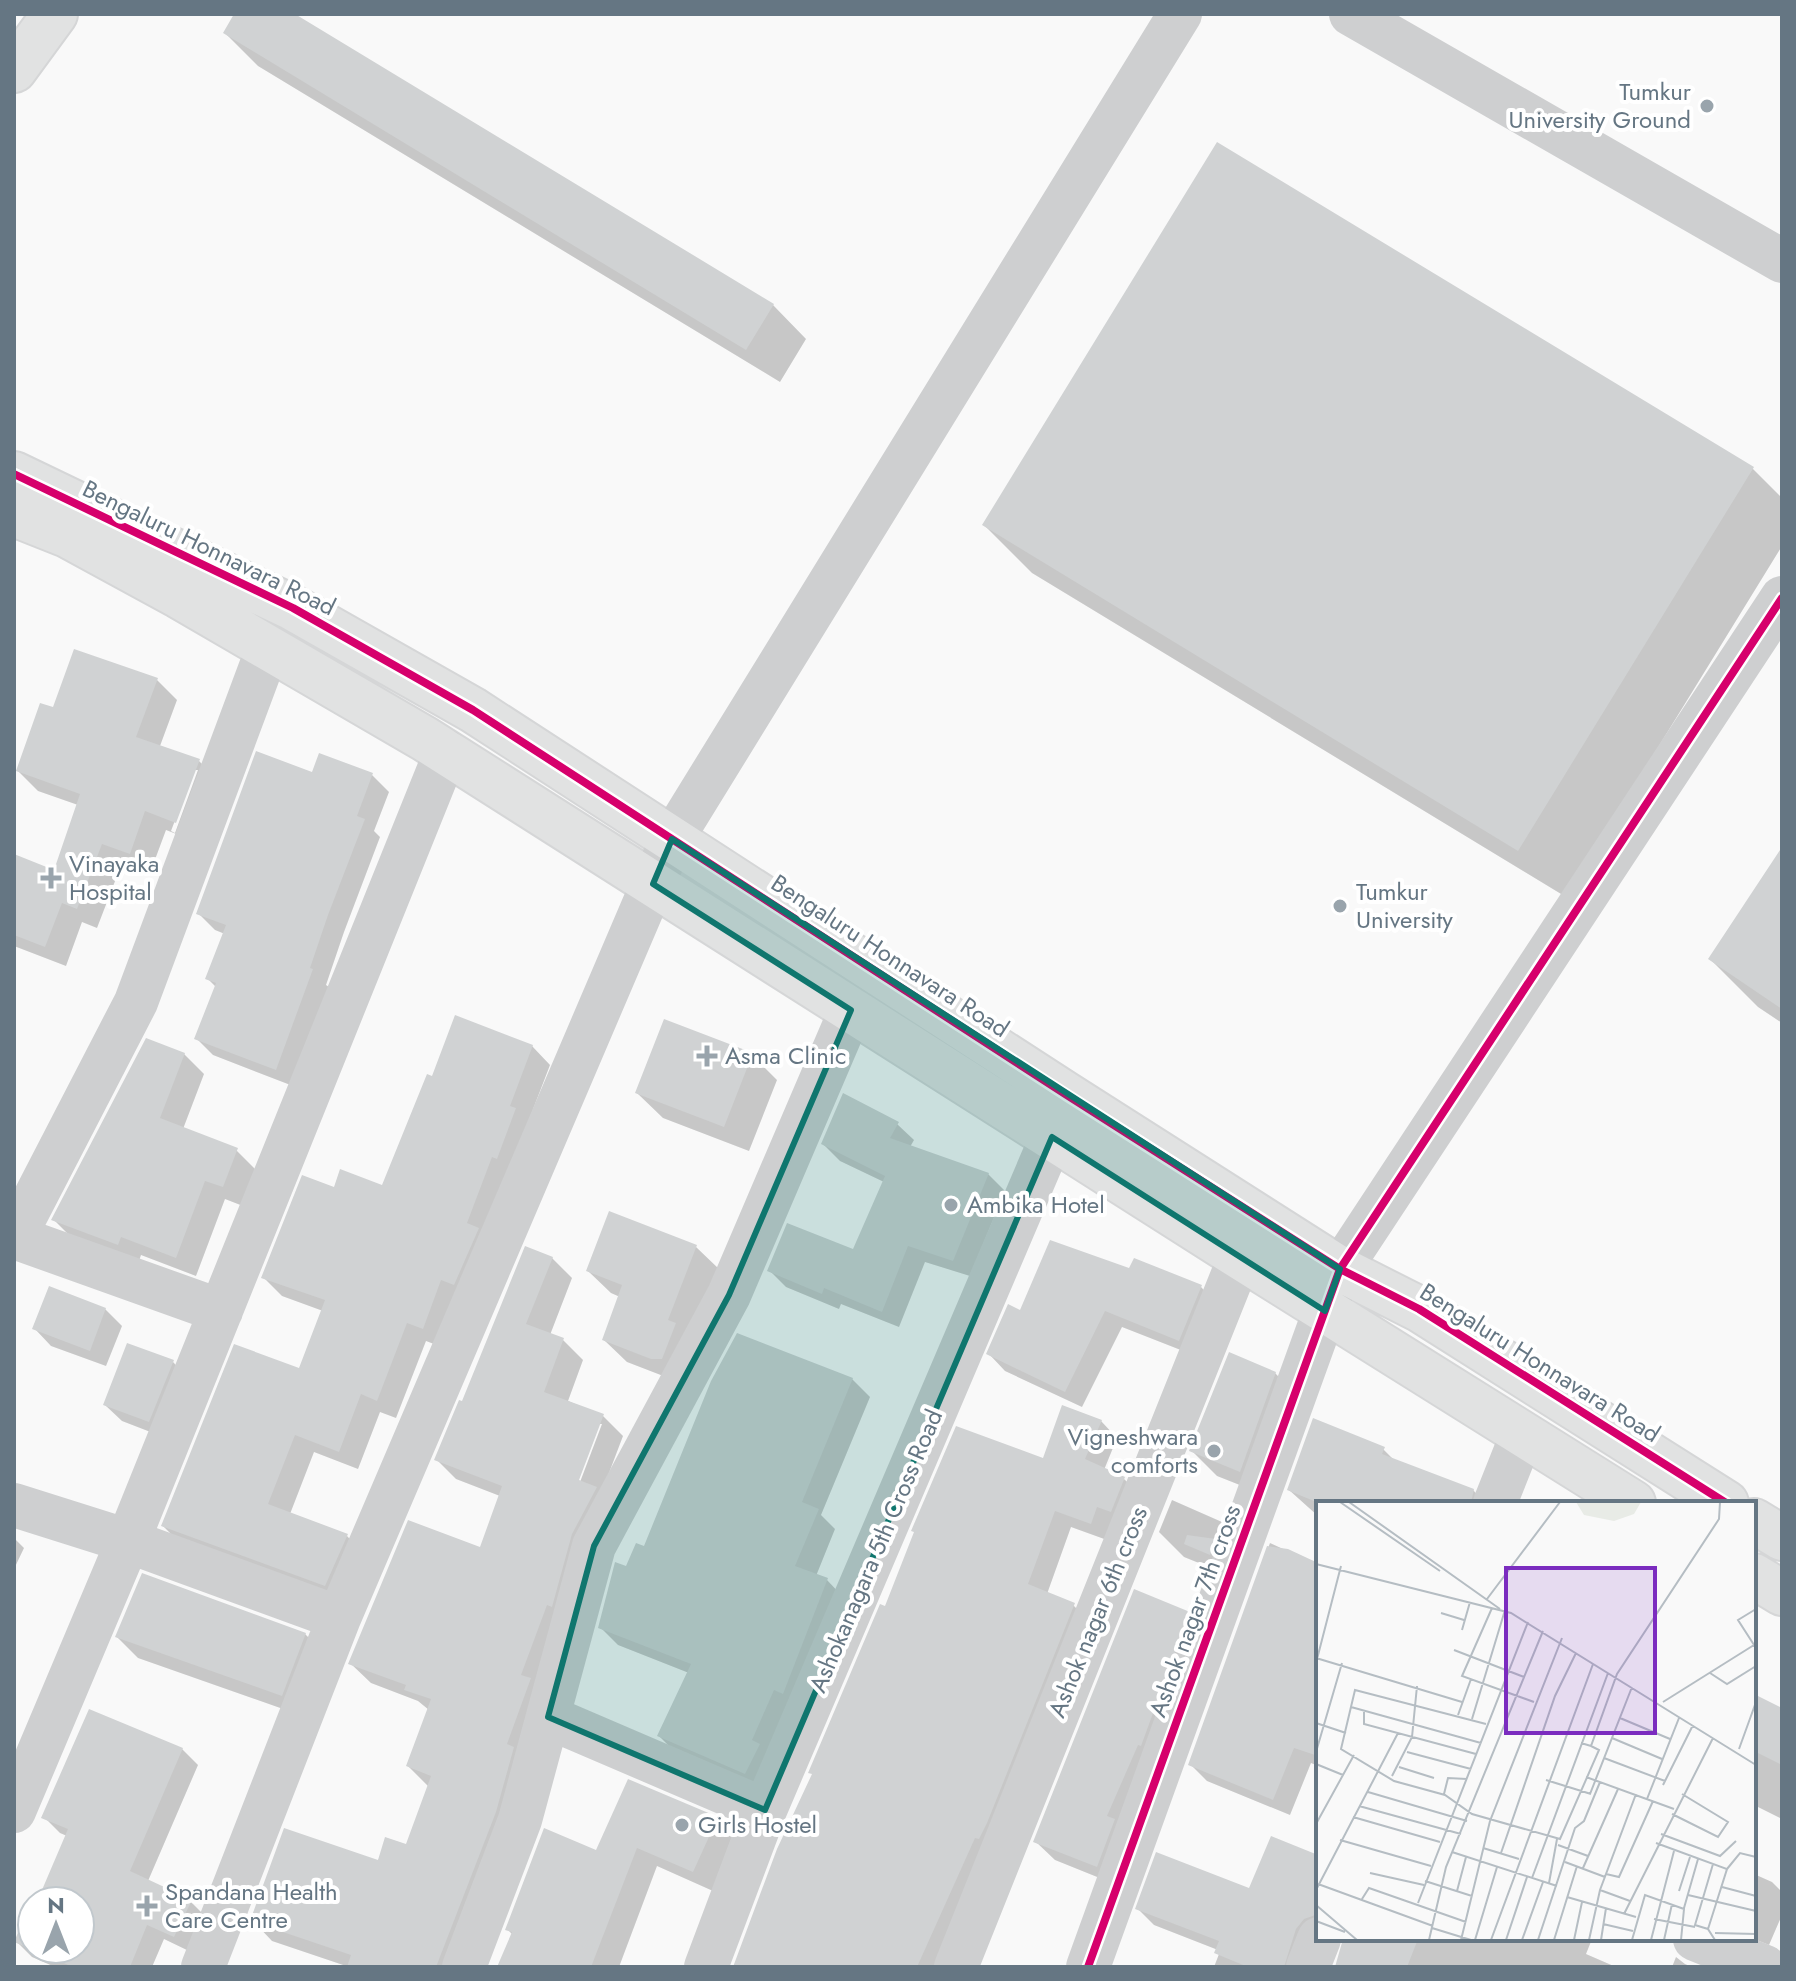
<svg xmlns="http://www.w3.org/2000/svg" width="1796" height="1981" font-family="Jost,sans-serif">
<rect width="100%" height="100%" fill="#f9f9f9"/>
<!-- shadow -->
<path fill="#0003" fill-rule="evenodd" d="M237,14h54l482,291 33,34 -26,43 -522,-316 -33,-33z
M1753,469l29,29v48l-216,351 -534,-324 -48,-48z
M157,680l20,20 -17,46 39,15 20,20 -22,61 -31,-12 -16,43 -28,-10 -25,65 -15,-6 -16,44 -52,-20v-89l41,15 23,-67 -40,-14 -20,-20 36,-61zM194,770h4l-23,63 -4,-2z
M313,775h59l17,17 -15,39 6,6 -36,95 -18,53 3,2 -36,99 -80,-31 -16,-16 20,-51 -9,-9 17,-45 -10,-4 -17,-17z
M1782,850v173l-24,-16 -48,-48z
M532,1046l18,19 -108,282 -16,-6 -30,77 -16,-6 -22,57 -44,-17 -24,62 57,22 18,19 -21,49 -162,-59 -19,-19 137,-156 23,-59 -41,-15 -19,-19 72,-88 49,-1 49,-109z
M184,1054l20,20 -21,55 53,21 20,20 -13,36 -18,-7 -29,77 -55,-21 -3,9 -64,-24 -20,-20z
M752,1055l25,25 -28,71 -86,-33 -26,-25z
M897,1124l17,16 -4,7 78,27 17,17 -35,85 -45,-14 -26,65 -58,-23 -2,5 -53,-22 -17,-17 85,-18 30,-70 -44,-21 -17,-17z
M696,1247l23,22 -35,115 -57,-22 -23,-22 16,-43 -9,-4 -23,-22z
M552,1258l20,20 -22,57 13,5 20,20 -15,41 35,15 20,20 -22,58 -137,473h-115l-77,-26 -20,-21 155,-74 22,-59 -21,-21 21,-56 -11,-9 -47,-18 -21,-20 131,-114 19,-53 -44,-17 -20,-20 27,-55zM598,1424h4l-25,66 -4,-1z
M1130,1271l71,16 16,17 -21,52 -74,-29 -40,80 -77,-36 -16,-17 32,-41z
M105,1309l17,17 -16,40 -55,-20 -16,-17z
M173,1362l16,17 -23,59 -44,-17 -17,-16z
M1275,1373l25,26 -35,96 -48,-19 -25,-25z
M852,1379l18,18 -49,118 14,14 -19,47 11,4 17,18 -81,192 -86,-36 -18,-18 30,-63 -71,-28 -18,-18 27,-58 18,-21z
M1101,1421l16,17 -13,32 20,9 17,16 -34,45 -36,-13 -24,67 26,11 17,17 -149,345h-206l151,-358 158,-149z
M1383,1449l13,13 77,28 12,13h-167v13l-29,-26z
M1172,1500l50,22 25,25 -11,31 -52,-21 -25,-25z
M14,1538l10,10 -10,21z
M1270,1543l48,22v201l-7,-3 -21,52 -83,-34 -17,-17z
M1188,1614l20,19 -91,252 -62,-25 -20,-19z
M305,1634l22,22 -24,60 -165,-58 -21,-21z
M1754,1696l28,14v109l-28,-14z
M182,1749l16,16 -50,116 43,21 16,16 -16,34 -27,-13 -12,28h-97l-23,-10 -16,-16 16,-36v44h48v-48h-46l6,-1 27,-64 -7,-3 -16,-16z
M716,1819l20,20 -23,52 -56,-25 -38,101h-120l14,-32 -6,-6 90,-77z
M1318,1857v81l-14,29h-90l5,-13 -1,-4 -64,-25 -16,-16 112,-18z
M1754,1874l18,8 10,10v23l-13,30 -15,-6z
M1345,1939h247l-6,15 30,13h-279z
M1676,1957l9,7 7,3h-20z"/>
<!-- building -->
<path fill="#d0d2d3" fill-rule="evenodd" d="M234,14h61l479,290 -28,46 -523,-317z
M1217,142l537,325 -236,384 -536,-326z
M74,649l84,29 -22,59 64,22 -24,64 -31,-12 -15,43 -28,-10 -25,65 -15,-6 -17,44 -31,-12v-81l40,16 26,-76 -64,-23 24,-68 13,4z
M256,751l56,21 7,-19 54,20 -16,43 8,3 -37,96 -18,53 3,1 -37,101 -82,-31 22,-56 -11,-4 21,-54 -30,-11z
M1782,847v162l-74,-50z
M455,1015l78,30 -23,61 6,2 -19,51 -5,-2 -25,66 12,5 -25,57 -13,-5 -18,49 -16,-6 -30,78 -16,-7 -22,58 -44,-17 -27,69 80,30 -23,52 -164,-60 73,-182 65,24 26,-68 -64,-22 41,-103 32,12 6,-18 42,16 45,-111 5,2z
M664,1019l89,34 -29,74 -89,-34z
M146,1038l39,15 -25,65 78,30 -15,39 -18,-6 -29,77 -55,-21 -3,8 -67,-25z
M843,1093l56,29 -9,16 99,35 -36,88 -45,-15 -26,66 -58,-24 -2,6 -55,-23 20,-48 66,26 32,-73 -64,-32z
M609,1211l88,34 -29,75 8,3 -14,36h-11l-49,-19 20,-55 -36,-14z
M1050,1240l79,28 5,-10 68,27 -23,56 -74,-30 -40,81 -79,-38 22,-50 12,6z
M525,1246l28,11 -27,67 38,14 -20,54 60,22 -25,66 18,7 -25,47 -20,73 -5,-2 -26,70 10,3 -24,66 7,3 -18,65 -60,155h-89l4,-12 -101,-34 34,-93 94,32 7,-23 21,7 25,-68 -25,-10 25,-67 -27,-9 2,-5 -58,-21 60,-144 72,27 22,-61 -68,-26 25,-60 3,1z
M49,1286l57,22 -16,43 -58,-22z
M737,1333l116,45 -51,124 17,7 -24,57 33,12 -45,116 -9,-4 -22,50 8,4 -15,30 -88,-38 34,-72 -93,-36 17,-66 11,4 10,-23 8,3 67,-165z
M127,1343l47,17 -25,62 -46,-17z
M1229,1352l47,20 -36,100 -51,-21z
M1062,1405l40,15 -17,39 40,18 -14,35 -14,-5 -6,17 -36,-13 -27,73 47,19 -88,220 -8,16 -4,-1 -58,129h-184l44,-118 35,-75 -4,-1 72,-169 5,2 29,-74 -3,-1 45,-105 87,32z
M1313,1418l72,29 -3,7 92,35 -3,14h-152l-32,-13z
M1187,1535l29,4 -6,16 -26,-11z
M1267,1546l21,3 30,14v193l-24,-8 -21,52 -85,-35z
M142,1573l164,60 -24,63 -167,-59z
M1134,1589l56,23 -49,134 -3,-1 -31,71 8,3 -18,48 -64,-25z
M1754,1694l28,14v57l-28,-14z
M89,1709l94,39 -53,123 62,29 -18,37 -27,-12 -17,42h-57l-59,-25 20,-47 5,2 29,-68 -27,-11zM32,1901h48v48h-48z
M628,1779l90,38 -25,55 -56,-24 -46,119h-94l15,-35 -7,-2 39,-102 52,22z
M1271,1836l47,19v59l-14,5 -8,10 -12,38h-36l-34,-14 5,-12 -84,-32 21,-57 93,36z
M1343,1939h75l-11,28h-72z"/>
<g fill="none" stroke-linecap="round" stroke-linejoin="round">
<!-- major casing -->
<g stroke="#d5d6d7" stroke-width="48">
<path id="major" d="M14,70l41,-56
M14,474l279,134 180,102 592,384 275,175 79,40 307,194
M14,514l53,21 112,61 246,143 815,518 393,246
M1754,1521l28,17
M1754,1576l28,17"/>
</g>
<!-- minor -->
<path stroke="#cecfd0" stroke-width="44" d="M1351,14l431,247
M14,1237l207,74
M14,1238l122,-236 132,-354
M1495,1503l27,-68
M14,1505l114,36 211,77
M548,1717l217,93
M14,1811l114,-270 318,-789
M1695,1939l70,28
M203,1967l136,-349 333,-779 508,-825
M464,1967l56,-147 74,-274 135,-251 122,-285
M706,1967l59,-157 287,-673
M956,1967l284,-710
M1088,1967l252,-698 442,-671
M1308,1967l11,-28"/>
<!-- major -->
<use href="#major" stroke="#e1e2e2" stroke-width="44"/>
<!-- cycleway casing -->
<g stroke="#fff" stroke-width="13">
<path id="cycleway" d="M14,474l279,134 180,102 592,384 275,175 79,40 307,194
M1088,1967l252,-698 442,-671"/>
</g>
<!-- cycleway -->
<use href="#cycleway" stroke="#d6006c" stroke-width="8"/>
</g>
<!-- marked area -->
<path fill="#0f766e" fill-opacity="0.2" stroke="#0f766e" stroke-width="6" stroke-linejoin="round" d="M672,839l668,430 -15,42 -273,-174 -287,673 -217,-93 46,-171 135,-251 122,-285 -198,-126z"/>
<!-- markers -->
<g fill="#99a4ac" stroke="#fff" stroke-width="3">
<circle cx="1707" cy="106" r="8"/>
<path d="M47 866h8v8h8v8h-8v8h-8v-8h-8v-8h8z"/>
<circle cx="1340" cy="906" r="8"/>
<path d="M703 1044h8v8h8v8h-8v8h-8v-8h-8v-8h8z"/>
<circle cx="951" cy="1205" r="8"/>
<circle cx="1214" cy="1451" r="8"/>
<circle cx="682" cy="1825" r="8"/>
<path d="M143 1894h8v8h8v8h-8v8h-8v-8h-8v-8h8z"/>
</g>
<g text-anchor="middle" stroke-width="8" stroke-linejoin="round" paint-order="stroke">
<!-- poi labels -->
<g font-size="24" fill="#657683" stroke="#fff" text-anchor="start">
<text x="1691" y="100" text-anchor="end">Tumkur<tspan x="1691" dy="28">University Ground</tspan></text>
<text x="69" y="872">Vinayaka<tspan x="69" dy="28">Hospital</tspan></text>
<text x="1356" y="900">Tumkur<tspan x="1356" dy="28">University</tspan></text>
<text x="725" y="1064">Asma Clinic</text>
<text x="967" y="1213">Ambika Hotel</text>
<text x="1198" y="1445" text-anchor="end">Vigneshwara<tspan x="1198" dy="28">comforts</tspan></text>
<text x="698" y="1833">Girls Hostel</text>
<text x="165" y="1900">Spandana Health<tspan x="165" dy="28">Care Centre</tspan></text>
</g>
<!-- street labels -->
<g font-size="24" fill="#657683" stroke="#fff">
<text transform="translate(209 548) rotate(26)" y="8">Bengaluru Honnavara Road</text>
<text transform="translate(890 956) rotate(33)" y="8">Bengaluru Honnavara Road</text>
<text transform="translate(1540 1363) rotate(32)" y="8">Bengaluru Honnavara Road</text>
<text transform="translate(876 1551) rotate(-67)" y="8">Ashokanagara 5th Cross Road</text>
<text transform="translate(1195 1611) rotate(-70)" y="8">Ashok nagar 7th cross</text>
<text transform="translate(1098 1612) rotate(-68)" y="8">Ashok nagar 6th cross</text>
</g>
</g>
<!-- overview -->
<g transform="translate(1316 1501)">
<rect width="440" height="440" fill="#f9f9f9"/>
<path d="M260,1h65l-7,12 -20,7 -30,-6z" fill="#e8ebe6"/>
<path fill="none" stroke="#b5bdc3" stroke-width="2" d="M24,1l100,69M33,1l151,107M0,63l195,49 245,152M171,98l73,-97M176,107l-30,68 72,26M440,108l-18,11 18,28M125,112l23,7M146,129l8,-28M138,149l70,27M0,157l146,44M0,162l25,-97M394,172l17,11 29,-18M347,201l91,-57M35,206l130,36M48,209v14l112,30M142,214l13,-36M304,217l50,21M156,218l33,-109M0,222l30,10M170,223l-131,-34 -14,59 53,32 51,14 27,19 88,25 39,-89 -8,-4M296,237l50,21M265,242l10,3 26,-72 102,-155 1,-17M423,248l17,-47M0,251l26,-89M91,251l64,17M288,257l61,23M0,263l27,11M83,266l35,11M76,275l20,-39 5,-51M270,276l88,32M230,279l45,14M347,284l30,-60M52,291l99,29M128,293l4,-16 19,1M274,293l42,-107M331,298l32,-81M43,305l102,28M356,313l46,23 10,-15 -46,-28M37,316l87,25M0,323l38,-69M345,333l59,22 16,-15M24,339l91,26M340,342l71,26 -19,60 7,11M242,344l30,11M167,347l36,11M136,351l105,34M185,352l54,-157 21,-43M249,361l40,15M267,367l35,-79M411,368l13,-16 16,4M54,372l54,12M290,373l13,3 34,-76M216,377l76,-205M109,380l47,15M233,382l8,-44M2,383l115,42M406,386l34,9M0,389l82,-157M284,389l30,11M141,390l9,-34M363,390l11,-34M372,394l68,16M251,396l69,20M46,398l7,-11 97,34M102,402l110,-281M0,404l41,35M368,407l14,-49M308,413l89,-176M338,418l41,8M0,420l29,11M287,423l30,7M116,427l39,12M392,428l-13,-4 18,-61M399,432l41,1M113,439l17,-73 97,-236M145,439l29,-119 72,-183M159,439l22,-73M175,439l102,-276M190,439l21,-63M206,439l21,-58M222,439l37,-112 9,-7 16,-39M238,439l23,-74M258,439l8,-38M273,439l11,-50 36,-96M285,439l5,-32M316,439l13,-45 39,14 -3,31M335,439l23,-89M348,439l8,-36"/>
<path fill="#7b2cbf" fill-opacity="0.15" stroke="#7b2cbf" stroke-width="4" d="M190,67h149v165h-149z"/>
<rect width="440" height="440" fill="none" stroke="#657683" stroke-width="4"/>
</g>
<!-- border -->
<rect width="1796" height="1981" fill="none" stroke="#657683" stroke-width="32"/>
<!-- north arrow -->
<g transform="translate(56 1925)"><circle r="38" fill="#ffffff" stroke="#c1c8cd" stroke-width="2"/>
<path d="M0-6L14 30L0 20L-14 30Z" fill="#99a4ac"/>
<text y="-12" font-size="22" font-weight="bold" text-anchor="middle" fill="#657683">N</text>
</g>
</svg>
